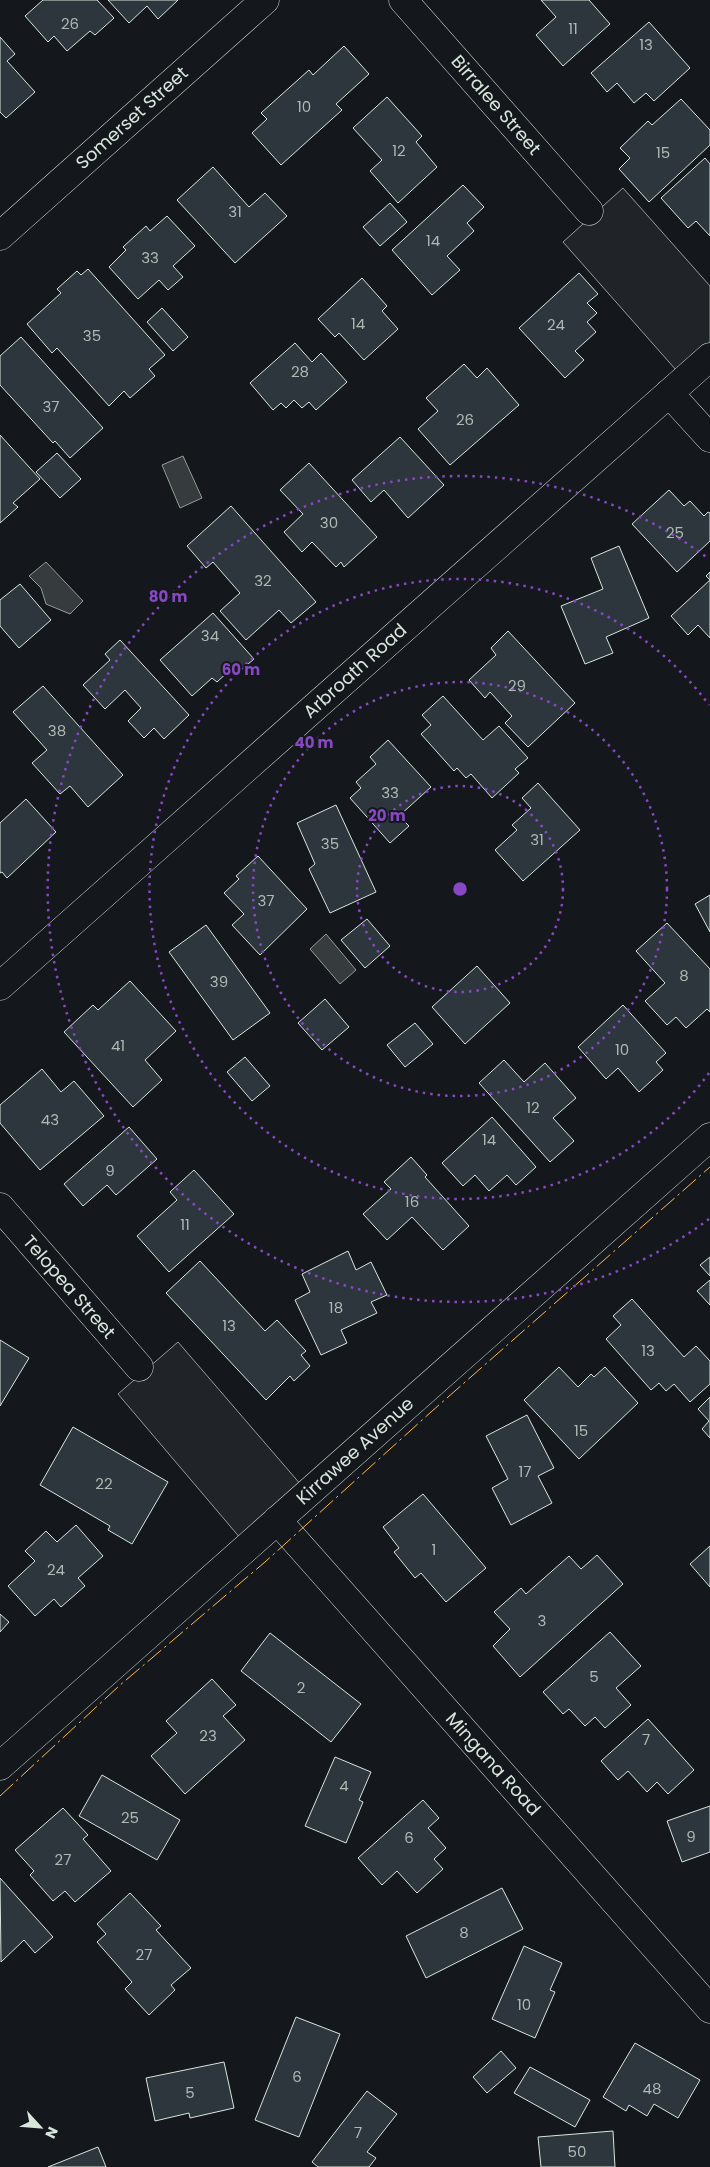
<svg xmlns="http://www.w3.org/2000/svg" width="710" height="2167" font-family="Poppins,sans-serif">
<rect width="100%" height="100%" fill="#14181c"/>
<!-- green -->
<path fill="#202428" stroke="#939e99" d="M623,188l87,98v71l-26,22 -121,-137z
M178,1342l130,151 -61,53 -129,-152z"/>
<!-- water -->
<path fill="#363b3e" stroke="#939e99" d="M183,456l19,42 -22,10 -18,-43z
M46,562l37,39 -13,13 -24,-10 -5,-16 -12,-12z
M326,934l30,36 -16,14 -30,-35z"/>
<!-- building -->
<path fill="#2c363c" stroke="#d8e6dc" d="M43,0h54l17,18 -19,17 -5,-4 -23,20 -13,-15 -6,6 -23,-26z
M108,0h70l-20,19 -11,-13 -18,17z
M541,0h48l21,24 -47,42 -27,-31 20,-18z
M649,22l41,46 -36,33 -8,-8 -12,10 -17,-20 -10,9 -16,-19z
M0,37l15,17 -8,7 28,31 -29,26 -6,-6z
M344,46l25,28 -33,30 6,6 -61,55 -29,-32 15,-14 -6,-6 48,-43 4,5z
M387,97l35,39 -6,6 21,25 -39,36 -28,-32 12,-11 -29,-32z
M681,99l29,31v15l-61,57 -30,-33 11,-11 -10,-10 28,-27 4,4z
M705,158l5,6v72l-14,-15 -8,7 -27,-30z
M213,167l36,40 16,-14 22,23 -52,47 -58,-63z
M463,185l21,22 -17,16 7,8 -27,25 13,14 -28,25 -40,-45z
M390,203l17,19 -27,24 -17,-19z
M167,216l28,30 -22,20 10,11 -15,13 -9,-10 -21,19 -29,-32 17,-17 -3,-3 23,-21 4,5z
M88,269l77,86 -16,14 6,7 -25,22 -6,-7 -15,15 -52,-58 -5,5 -25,-29 34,-31 -4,-4 20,-18 4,4z
M579,273l19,21 -11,9 10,10 -10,9 9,10 -21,19 9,9 -19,18 -46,-50z
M362,278l25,28 -5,5 16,18 -34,31 -25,-27 -4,4 -17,-18z
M162,308l26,29 -15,14 -26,-29z
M21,337l82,91 -33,30 -15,-17 -2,2 -53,-58v-29z
M295,343l17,19 9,-9 26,29 -31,28 -7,-8 -7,6 -8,-8 -8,8 -5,-5 -8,7 -23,-27z
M464,364l13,14 10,-10 32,37 -69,60 -32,-36 20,-18 -12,-13z
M0,435l40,44 -27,24 5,4 -18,16z
M400,437l44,48 -36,33 -24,-28 -13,12 -19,-22z
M57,453l24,26 -21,19 -24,-26z
M309,463l68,74 -33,30 -3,-5 -5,5 -24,-25 -10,10 -18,-20 19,-18 -23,-24z
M669,490l15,16 6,-5 14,15 4,-4 2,1v28l-33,31 -45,-48z
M231,506l85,96 -25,21 -12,-13 -33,30 -26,-29 20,-18 -27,-31 -7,6 -19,-22z
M619,546l30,72 -43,19 7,16 -28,11 -24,-58 42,-17 -12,-31z
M710,572v66l-12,-13 -10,10 -17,-19 39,-36 -4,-4z
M20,584l31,36 -32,28 -19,-22v-26z
M213,613l41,46 -19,16 -5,-5 -13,12 -5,-4 -20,18 -32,-36z
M508,631l67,72 -47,44 -23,-24 7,-7 -22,-24 -5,6 -16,-18 27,-25 -5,-7z
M120,640l69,75 -25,24 -10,-11 -10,10 -16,-17 13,-13 -16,-18 -20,19 -22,-24 27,-25 -5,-6z
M43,686l80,89 -35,32 -18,-21 -10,8 -28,-31 15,-13 -34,-38z
M443,696l40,44 16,-14 29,32 -13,11 4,4 -27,25 -21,-24 -5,4 -9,-10 -3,3 -33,-37 10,-9 -9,-10z
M388,740l43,47 -32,29 10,10 -19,17 -40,-45 11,-10 -5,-6 20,-18 -6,-7z
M538,783l42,47 -57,51 -28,-31 22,-20 -5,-5 19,-17 -9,-10z
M26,799l30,33 -49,46 -5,-6 -2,1v-50z
M336,805l40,87 -46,21 -21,-44 6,-5 -18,-41z
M258,856l49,53 -47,46 -28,-30 12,-11 -20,-21 15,-14 -3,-3z
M710,895v37l-15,-28z
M367,919l23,27 -25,22 -24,-28z
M667,923l43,46v43l-3,-3 -21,19 -10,-11 -9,8 -22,-24 20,-18 -29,-32z
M206,925l64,88 -37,27 -64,-88z
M477,966l33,37 -45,41 -33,-37z
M130,981l46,50 -31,29 17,20 -29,27 -69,-75 29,-27 5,5z
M325,999l24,28 -27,23 -24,-27z
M623,1005l43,48 -10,9 7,8 -24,22 -21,-24 -12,11 -28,-32z
M415,1023l18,21 -28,23 -18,-22z
M245,1057l25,29 -18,15 -25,-29z
M504,1060l20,22 21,-19 31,35 -23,20 21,23 -24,21 -71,-79z
M42,1069l19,23 13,-11 30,35 -64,54 -40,-47v-18z
M492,1117l44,50 -20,18 -9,-10 -18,16 -14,-16 -12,11 -21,-23z
M129,1127l28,32 -41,36 -9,-10 -24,21 -19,-22z
M411,1157l16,18 -2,2 44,49 -26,24 -31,-33 -25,23 -24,-26 28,-25 -7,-7z
M194,1170l40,44 -65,58 -32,-36 40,-36 -7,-8z
M348,1251l8,19 15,-8 16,33 -16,7 6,11 -36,17 6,13 -26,12 -26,-55 15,-8 -8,-18z
M710,1257v19l-10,-11z
M200,1261l65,70 12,-11 29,31 -5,4 9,11 -16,15 -4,-5 -24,24 -100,-107z
M710,1280v25l-13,-14z
M632,1299l52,58 12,-11 14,15v23l-20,18 -16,-18 -8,7 -7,-8 -8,7 -45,-51 15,-14 -8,-9z
M0,1340l29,18 -29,48z
M559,1367l19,20 13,-13 3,3 11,-10 33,36 -59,56 -55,-59z
M710,1397v41l-8,-9 7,-8 -11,-12z
M527,1415l27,53 -16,8 14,27 -41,22 -19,-37 16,-9 -22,-43z
M73,1427l95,55 -36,62 -24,-14 2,-4 -70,-41z
M423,1494l63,74 -40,34 -25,-29 -6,5 -21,-26 5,-4 -16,-21z
M76,1525l27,31 -25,22 7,8 -24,21 -7,-8 -19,17 -27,-30 27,-25 -10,-10 21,-20 11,11z
M710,1546v41l-20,-23z
M597,1555l26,29 -103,93 -27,-31 17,-17 -16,-17 27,-24 5,6 43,-38 12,13z
M0,1614l9,8 -9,10z
M610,1632l31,34 -25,22 15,17 -26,23 -10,-11 -10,9 -16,-17 -6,5 -20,-22z
M270,1633l91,71 -30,38 -90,-71z
M212,1679l24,26 -13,11 22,24 -60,54 -34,-38 26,-23 -11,-12z
M648,1719l46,51 -26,24 -11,-12 -10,10 -19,-21 -10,9 -17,-19z
M335,1757l36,15 -12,28 4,2 -17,41 -41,-17z
M102,1775l78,45 -23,40 -78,-44z
M423,1800l16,18 -11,10 18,20 -12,11 9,10 -26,24 -20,-22 -15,14 -24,-27z
M710,1806v46l-28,10 -15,-41z
M63,1808l25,27 -5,4 28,32 -36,31 -10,-11 -12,10 -23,-26 4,-4 -19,-21z
M0,1878l53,59 -18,16 -11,-13 -23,22z
M502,1888l21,41 -97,49 -20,-42z
M130,1893l31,33 -5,4 35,38 -20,17 4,5 -26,25 -24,-26 7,-7 -35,-40 9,-8 -9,-10z
M524,1946l38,17 -12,27 5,2 -20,46 -43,-19z
M296,2017l44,17 -41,103 -44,-17z
M635,2043l65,37 -22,38 -24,-14 -7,12 -18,-11 -3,6 -23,-14z
M501,2051l15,17 -29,25 -14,-16z
M224,2062l10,46 -44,10 -1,-5 -34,8 -9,-43z
M530,2067l60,33 -15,27 -61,-34z
M367,2091l30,23 -30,38 9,6 -7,9h-51l-6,-5z
M613,2131l2,36h-74l-3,-30z
M98,2147l8,20h-58z"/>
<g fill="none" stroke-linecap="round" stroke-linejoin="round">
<!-- street casing -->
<g stroke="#d8e6dc" stroke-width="29">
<path id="street" d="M403,0l186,211
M0,236l265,-236
M669,393l41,45
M0,986l710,-629
M0,1207l139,160
M277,1520l433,489
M0,1766l710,-629"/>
</g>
<!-- street -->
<use href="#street" stroke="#14181c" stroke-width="28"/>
<!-- power -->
<path stroke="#ffb74d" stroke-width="1" stroke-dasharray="18 4 2.5 4" stroke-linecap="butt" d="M0,1796l119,-110 146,-124 166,-150 279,-245"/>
</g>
<!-- distance rings -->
<g fill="none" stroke="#8948c3" stroke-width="2.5" stroke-dasharray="2.5 5">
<circle cx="460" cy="889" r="103"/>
<circle cx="460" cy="889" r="207"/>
<path d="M709 1073A310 310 0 1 1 709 705"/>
<path d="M709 1219A413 413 0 1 1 709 559"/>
</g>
<g text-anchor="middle" stroke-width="4" stroke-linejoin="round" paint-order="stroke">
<!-- number labels -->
<g font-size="15" fill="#adbab4">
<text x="70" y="29">26</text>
<text x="573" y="34">11</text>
<text x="646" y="50">13</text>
<text x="304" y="112">10</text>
<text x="399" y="156">12</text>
<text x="663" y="158">15</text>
<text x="235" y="217">31</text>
<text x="433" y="246">14</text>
<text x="150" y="263">33</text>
<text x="358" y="329">14</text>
<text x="556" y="330">24</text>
<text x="92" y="341">35</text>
<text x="300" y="377">28</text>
<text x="51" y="412">37</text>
<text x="465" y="425">26</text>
<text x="329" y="528">30</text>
<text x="675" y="538">25</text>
<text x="263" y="586">32</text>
<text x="210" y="641">34</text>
<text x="517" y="691">29</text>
<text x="57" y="736">38</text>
<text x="390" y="798">33</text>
<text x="537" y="845">31</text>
<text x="330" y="849">35</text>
<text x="266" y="906">37</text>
<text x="684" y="981">8</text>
<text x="219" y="987">39</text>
<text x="118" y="1051">41</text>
<text x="622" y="1055">10</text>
<text x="533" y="1113">12</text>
<text x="50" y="1125">43</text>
<text x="489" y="1145">14</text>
<text x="110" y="1176">9</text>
<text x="412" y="1207">16</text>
<text x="185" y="1230">11</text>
<text x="336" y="1313">18</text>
<text x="229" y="1331">13</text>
<text x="648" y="1356">13</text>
<text x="581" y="1436">15</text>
<text x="525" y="1477">17</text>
<text x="104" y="1489">22</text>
<text x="434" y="1555">1</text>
<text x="56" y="1575">24</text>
<text x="542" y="1626">3</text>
<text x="594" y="1682">5</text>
<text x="301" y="1693">2</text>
<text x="208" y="1741">23</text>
<text x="646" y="1745">7</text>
<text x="344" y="1791">4</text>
<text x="130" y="1823">25</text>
<text x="691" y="1842">9</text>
<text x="409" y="1843">6</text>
<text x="63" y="1865">27</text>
<text x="464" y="1938">8</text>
<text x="144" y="1960">27</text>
<text x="524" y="2010">10</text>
<text x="297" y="2082">6</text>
<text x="652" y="2094">48</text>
<text x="190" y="2098">5</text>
<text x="358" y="2138">7</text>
<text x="577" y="2157">50</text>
</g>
<!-- street labels -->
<g font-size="18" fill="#d8e6dc" stroke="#14181c">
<text transform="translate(496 105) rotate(49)" y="6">Birralee Street</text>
<text transform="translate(132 118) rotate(-42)" y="6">Somerset Street</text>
<text transform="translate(355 671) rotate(-42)" y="6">Arbroath Road</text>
<text transform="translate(69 1287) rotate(49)" y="6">Telopea Street</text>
<text transform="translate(355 1451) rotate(-42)" y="6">Kirrawee Avenue</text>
<text transform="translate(493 1764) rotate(48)" y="6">Mingana Road</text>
</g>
</g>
<circle cx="460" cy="889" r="8" fill="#8948c3" stroke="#14181c" stroke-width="2.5"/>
<g font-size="15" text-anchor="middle" font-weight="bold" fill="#8948c3" stroke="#14181c" stroke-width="4" stroke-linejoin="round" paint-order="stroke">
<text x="168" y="602">80 m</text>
<text x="241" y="675">60 m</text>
<text x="314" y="748">40 m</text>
<text x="387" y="821">20 m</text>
</g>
<!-- north arrow -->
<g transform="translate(40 2127) rotate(116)" stroke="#14181c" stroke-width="4" paint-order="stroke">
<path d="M0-4L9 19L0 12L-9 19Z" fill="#d8e6dc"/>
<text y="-8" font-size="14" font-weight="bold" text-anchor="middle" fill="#d8e6dc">N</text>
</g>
</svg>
